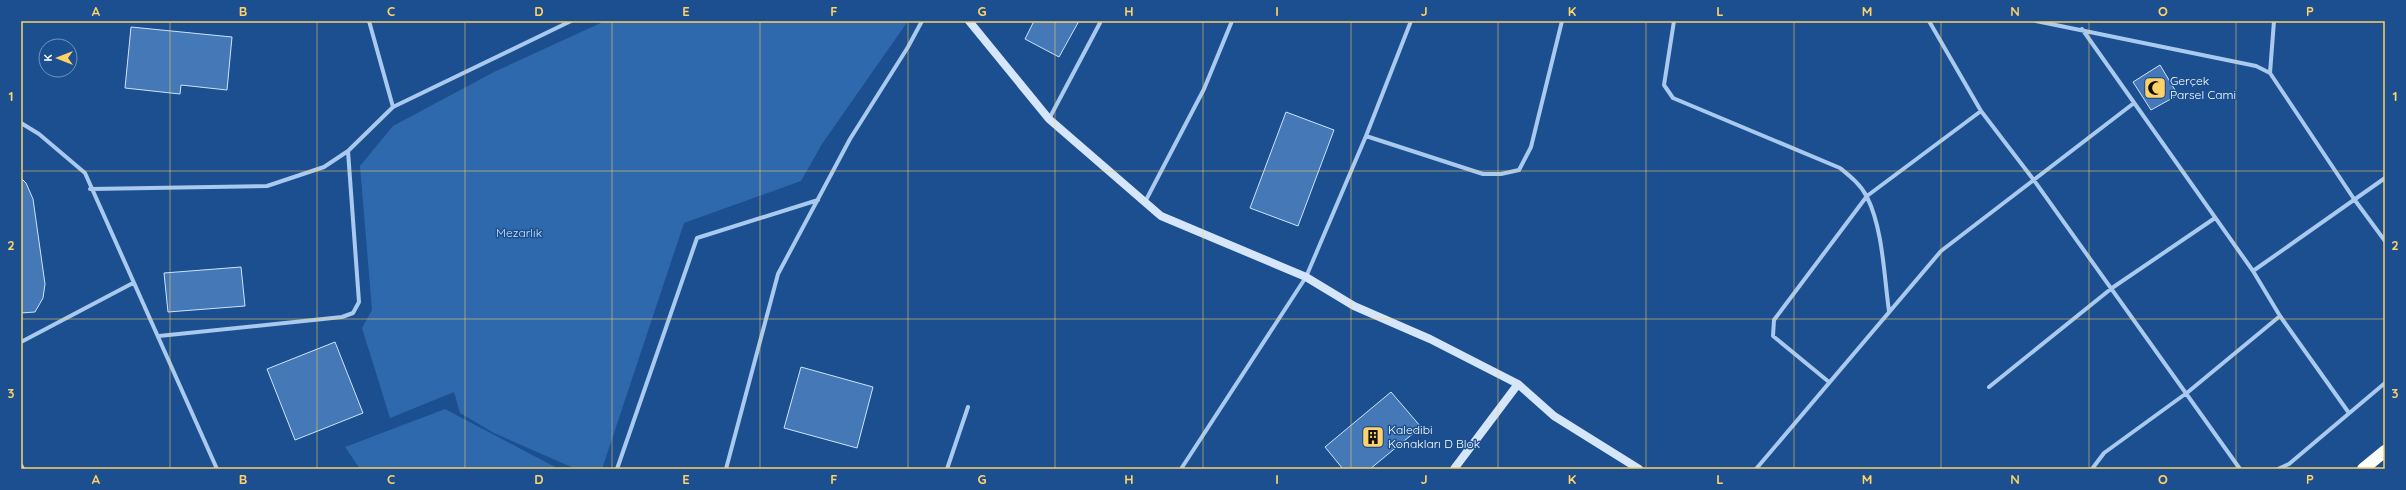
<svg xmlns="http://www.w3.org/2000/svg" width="2406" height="490" font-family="Quicksand,sans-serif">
<rect width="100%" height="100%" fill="#1b4f8f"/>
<!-- green -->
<path fill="#2e69ad" d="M605,21h303l-86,123 -21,37 -117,42 -82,246h-26l-82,-36 -34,-20 -6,-21 -64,26 -28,-90 10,-18 -12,-144 33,-40 101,-54z
M445,409l114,60h-199l-15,-22z"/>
<!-- building -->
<path fill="#4478b7" stroke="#cfe3fa" d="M1034,21h45l-20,36 -34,-18z
M131,27l101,10 -5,53 -46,-5 -1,9 -55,-6z
M2160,65l18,30 -27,15 -18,-28z
M1286,112l48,18 -36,96 -48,-18z
M21,178l5,5 7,16 12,85 -2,14 -8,14 -14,1z
M241,267l4,39 -77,6 -4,-39z
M335,342l28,71 -68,27 -28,-71z
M801,367l72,20 -16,61 -73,-20z
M1391,392l30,35 -51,42h-27l-18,-22z"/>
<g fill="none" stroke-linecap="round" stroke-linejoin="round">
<!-- street -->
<path stroke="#a9c9ee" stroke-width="4" d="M369,21l24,86
M1674,21l-10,64 9,13 167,70c11,9 21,17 27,29 16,32 17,79 22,114
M1929,21l52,90 52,68 207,290
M2036,21l220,45 14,7 84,126 31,42
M2082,29l171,242 27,45 69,97
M2270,73l4,-52
M1049,119l52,-98
M21,123l18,11 46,39 132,296
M1366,136l117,38h18l18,-4 12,-23 31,-126
M90,189l177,-3 57,-19 24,-16 45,-44 178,-86
M1145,202l59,-113 28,-68
M2253,271l132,-93
M159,336l183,-19 11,-4 6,-11 -11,-151
M21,342l112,-59
M1829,382l-56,-46 1,-16 93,-124 114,-85
M1989,387l123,-99 103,-70
M21,465l2,4
M617,469l80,-231 121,-38
M726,469l52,-195 72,-135 58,-92 14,-26
M947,469l21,-62
M1181,469l125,-192 60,-141 45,-115
M1756,469l185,-218 193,-148
M2092,469l12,-16 84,-61 92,-76
M2278,469l11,-5 96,-81"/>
<!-- secondary -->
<path stroke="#d6e6fa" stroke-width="8" d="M969,21l80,98 112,97 145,61 48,29 76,33 88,45 36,32 85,53
M1454,469l64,-85"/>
<!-- highway -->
<path stroke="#fff" stroke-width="12" d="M2363,469l22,-18"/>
</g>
<!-- grid -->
<path fill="none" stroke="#ffd166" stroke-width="1" stroke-opacity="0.55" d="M170,21v448M317,21v448M465,21v448M612,21v448M760,21v448M908,21v448M1055,21v448M1203,21v448M1351,21v448M1498,21v448M1646,21v448M1794,21v448M1941,21v448M2089,21v448M2236,21v448M21,171h2364M21,319h2364"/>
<!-- icons -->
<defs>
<g id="mosque-square" transform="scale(1.15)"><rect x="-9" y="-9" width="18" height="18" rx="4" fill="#ffd166" stroke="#1b4f8f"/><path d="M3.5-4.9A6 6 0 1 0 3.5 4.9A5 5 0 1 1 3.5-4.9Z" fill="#111"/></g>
<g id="building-square" transform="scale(1.15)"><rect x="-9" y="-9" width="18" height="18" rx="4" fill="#ffd166" stroke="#1b4f8f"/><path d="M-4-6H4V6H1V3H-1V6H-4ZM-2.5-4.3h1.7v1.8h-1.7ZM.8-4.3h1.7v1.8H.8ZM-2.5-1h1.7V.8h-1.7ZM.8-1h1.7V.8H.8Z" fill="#111"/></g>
</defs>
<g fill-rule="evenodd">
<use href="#mosque-square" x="2155" y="88"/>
<use href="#building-square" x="1373" y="437"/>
</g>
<g text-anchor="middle" stroke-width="3" stroke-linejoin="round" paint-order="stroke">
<!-- poi labels -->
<g font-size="12" fill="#fff" stroke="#1b4f8f" text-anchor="start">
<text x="2170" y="85">Gerçek<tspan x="2170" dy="14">Parsel Cami</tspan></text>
<text x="1388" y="434">Kaledibi<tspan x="1388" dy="14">Konakları D Blok</tspan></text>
</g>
<!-- park labels -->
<g font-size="12" fill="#cfe3fa" stroke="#1b4f8f">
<text x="519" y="237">Mezarlık</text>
</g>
</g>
<!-- border -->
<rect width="2406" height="490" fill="none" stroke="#1b4f8f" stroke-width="44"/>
<!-- north arrow -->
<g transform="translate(58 58) rotate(270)"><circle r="19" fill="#1b4f8f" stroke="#7695bc"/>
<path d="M0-3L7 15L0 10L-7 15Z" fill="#ffd166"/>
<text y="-6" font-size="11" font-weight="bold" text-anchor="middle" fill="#ffffff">K</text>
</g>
<rect x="22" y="22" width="2362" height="446" fill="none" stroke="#ffd166" stroke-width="1.5"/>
<g font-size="13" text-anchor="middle" font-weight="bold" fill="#ffd166">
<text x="96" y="16">A</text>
<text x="243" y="16">B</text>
<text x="391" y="16">C</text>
<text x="539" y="16">D</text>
<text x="686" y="16">E</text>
<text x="834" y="16">F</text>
<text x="982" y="16">G</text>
<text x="1129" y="16">H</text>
<text x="1277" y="16">I</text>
<text x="1424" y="16">J</text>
<text x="1572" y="16">K</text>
<text x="1720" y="16">L</text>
<text x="1867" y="16">M</text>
<text x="2015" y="16">N</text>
<text x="2163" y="16">O</text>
<text x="2310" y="16">P</text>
<text x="11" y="101">1</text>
<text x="2395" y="101">1</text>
<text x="11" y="250">2</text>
<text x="2395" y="250">2</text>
<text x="11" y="398">3</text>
<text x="2395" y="398">3</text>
<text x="96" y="484">A</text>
<text x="243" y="484">B</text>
<text x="391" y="484">C</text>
<text x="539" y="484">D</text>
<text x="686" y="484">E</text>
<text x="834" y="484">F</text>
<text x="982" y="484">G</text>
<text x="1129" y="484">H</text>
<text x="1277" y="484">I</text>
<text x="1424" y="484">J</text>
<text x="1572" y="484">K</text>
<text x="1720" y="484">L</text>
<text x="1867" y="484">M</text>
<text x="2015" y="484">N</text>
<text x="2163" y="484">O</text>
<text x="2310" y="484">P</text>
</g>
</svg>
